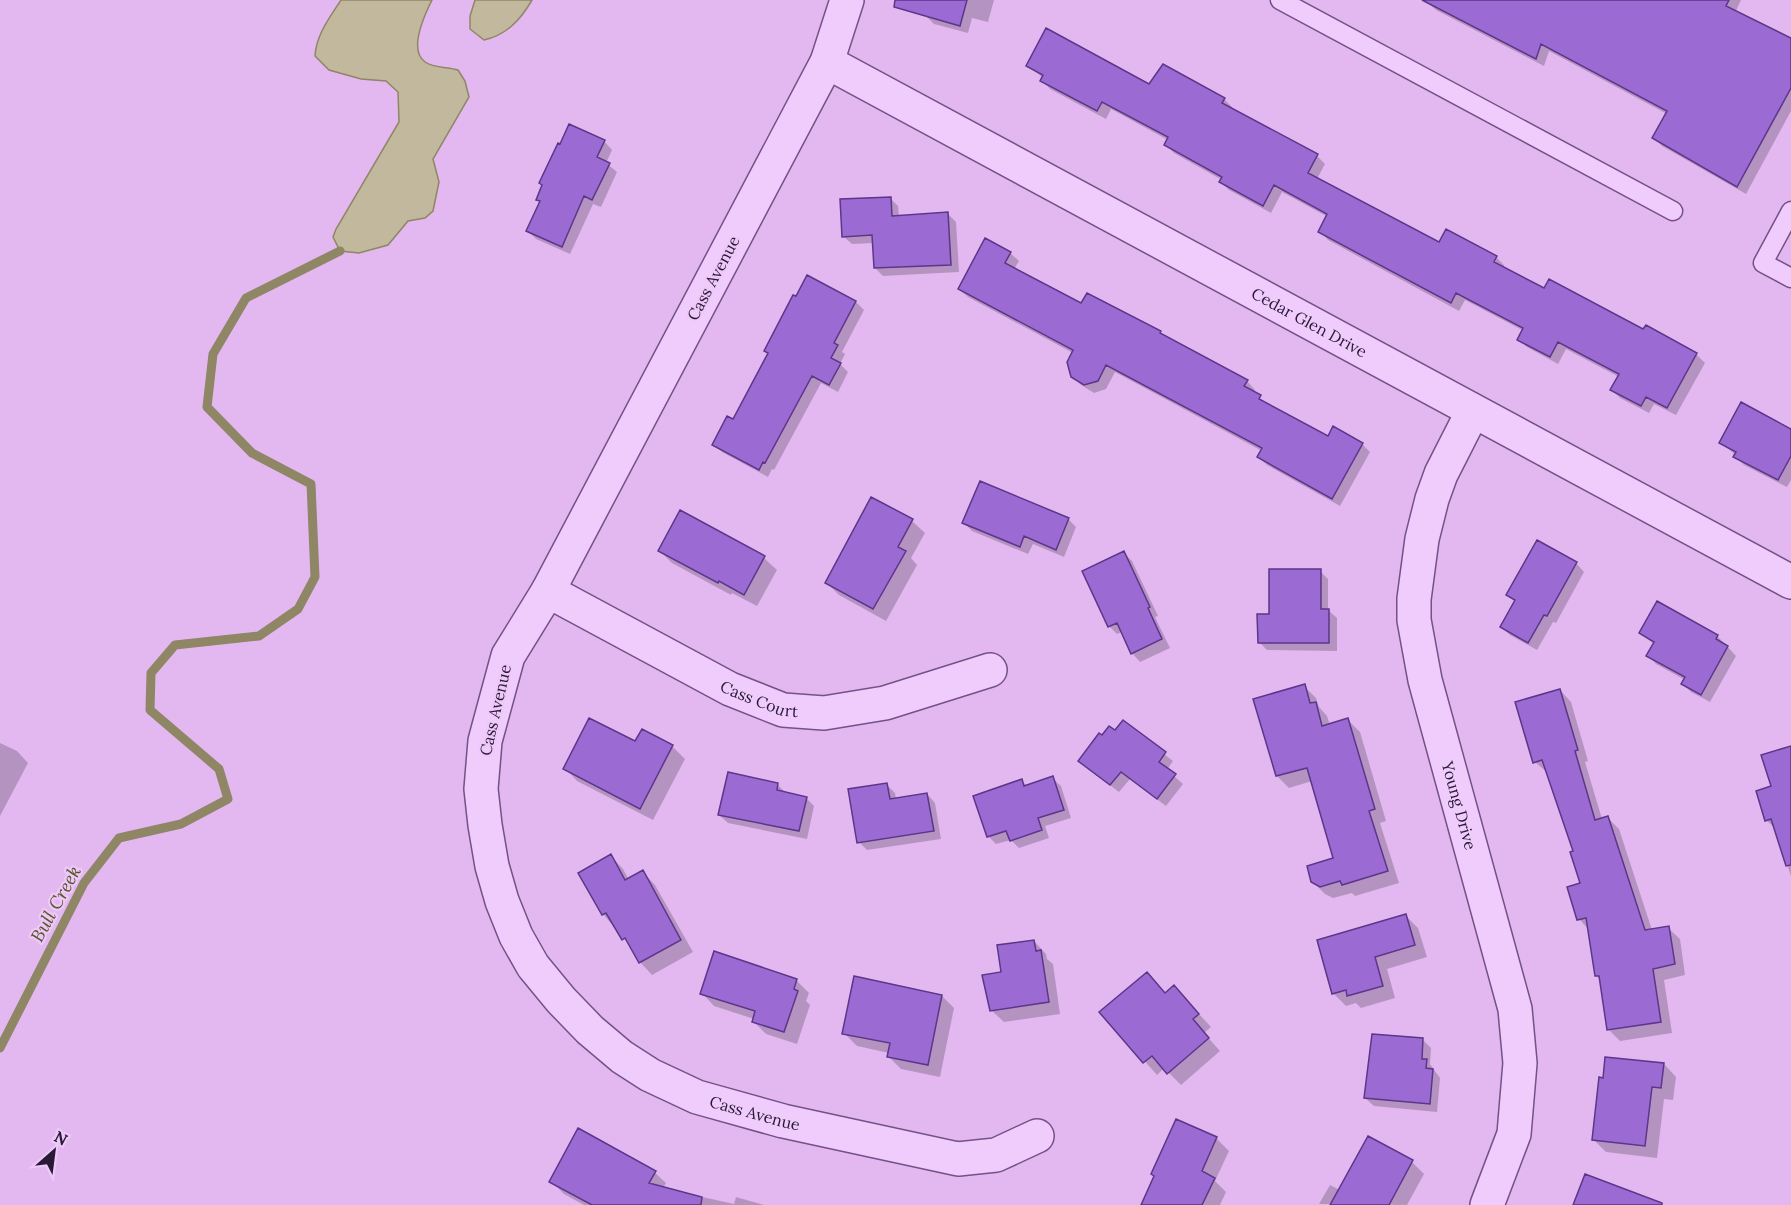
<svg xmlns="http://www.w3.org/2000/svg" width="1791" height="1205" font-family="Lora,serif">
<rect width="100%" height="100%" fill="#e3b8f1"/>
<!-- water -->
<path fill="#c1b89e" stroke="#8e8665" stroke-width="1.5" d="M341,0h91c-7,14 -24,50 -7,62 8,6 23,5 33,8l7,11 4,16 -36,62 6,23 -6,29 -8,7 -17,3 -20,24 -29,8 -19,-2 -7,-14 3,-8 63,-107 -1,-30 -12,-11 -25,-2 -32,-9 -14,-14c1,-21 15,-39 26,-56z
M475,0h57c-11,19 -25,35 -48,40l-14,-11v-13z"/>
<!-- shadow -->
<path fill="#0003" d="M929,0h65l-6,22 -16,-4 -4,15 -34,-9 -9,-9z
M1428,0h313l-6,13 56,27v71l-45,83 -84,-48 -8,-8 13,-24 -118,-63 -5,15 -108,-56 -9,-8z
M1028,66l196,33 8,8 -1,2 86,47 8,8 -8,15 123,65 56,13 -4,12 5,-11 7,7 -1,3 42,22 99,41 2,-4 50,27 9,9 -29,52 -22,-11 -5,9 -29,-15 -8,-8 7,-13 -53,-28 -8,15 -31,-17 -8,-8 5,-8 -59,-31 -6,11 -131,-71 -8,-9 8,-14 -46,-25 -11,21 -42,-23 -8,-8 1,-2 -48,-27 -8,-8 2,-5 -57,-31 -5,10 -56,-30 -8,-9 1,-2z
M604,141l8,9 -6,13 11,9 -16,35 -8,-3 -23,50 -34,-15 -8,-8 13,-29 -3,-3z
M890,198l8,8 1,11 49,-3 8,8 3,50 -76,4 -8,-8 -1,-25 -22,1 -9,-8z
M1010,253l9,8 -5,8 68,36 78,27 5,5 82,44 8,9 -2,3 16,12 59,33 34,6 8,8 -30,54 -73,-41 -9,-8 4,-6 -147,-79 -9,17 -12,4 -13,-8 -9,-9 1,-23 -105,-56 -9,-8z
M856,302l8,8 -22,42 3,2 -5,10 8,8 -10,20 -17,-9 -47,87 -2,-1 -4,8 -46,-25 -8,-8 20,-23 35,-66 -4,-4z
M1791,430v50l-4,7 -43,-22 -9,-9 1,-1 -15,-12z
M872,499l40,22 13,12 -14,25 6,7 -31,56 -47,-26 -12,-12z
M680,512l84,46 13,12 -20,36 -25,-13 -1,2 -59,-32 -12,-12z
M1068,519l8,8 -12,30 -31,-13 -5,10 -56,-23 -8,-8z
M1124,553l8,8 26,55 -3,1 15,31 -30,14 -8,-9 -10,-21 -5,2 -8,-8z
M1576,563l8,9 -28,51 -3,-1 -16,28 -27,-15 -9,-8 14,-25 -8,-8z
M1320,571l8,8v31l9,8v33l-70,-1 -8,-8 12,-26z
M1641,633l76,3 8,8 11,12 -26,46 -19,-10 -8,-8 2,-4 -29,-16 -8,-9 6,-11z
M1304,686l12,12 3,9 8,9 3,9 18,-5 12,12 26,89 -6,2 19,60 -44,13 -3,-3 -19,5 -8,-4 -13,-13 22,-22 -22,-78 -23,7 -12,-12z
M1560,690l11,12 17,59 -3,1 17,57 6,-1 11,11 33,101 16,-2 12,11 5,36 -21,5 8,53 -52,8 -11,-11 -8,-50 -5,-5 -7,-45 -10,-11 3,-35 -7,-32 -27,-79 -13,-11z
M1123,722l50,39 -6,9 16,14 -17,22 -36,-27 -11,13 -30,-23 13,-32 13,-5z
M0,743l17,8 11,12 -28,53z
M636,743l36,3 13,13 -32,61 -76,-39 -12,-13z
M1791,748v128l-16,-48 -9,-8 7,-33z
M1052,778l9,8 10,32 -26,8 4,12 -30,10 -8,-8 -15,4 -8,-8 34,-55 5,5z
M777,784l9,9 20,5 8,8 -7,33 -79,-16 -9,-8z
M886,784l9,9 1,6 31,-5 8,9 6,36 -74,11 -8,-8z
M611,856l12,13 6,11 14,-8 12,13 38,67 -41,23 -12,-13 -8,-14 -29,-34z
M1406,916l12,12 9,29 -40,12 8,29 -34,10 -5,-5 -10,3 -13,-13z
M1034,941l12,13 1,5 6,5 7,50 -56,8 -13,-12 12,-36z
M796,980l13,13 -3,8 4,4 -13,39 -31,-10 -13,-13 1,-2 -40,-13 -12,-13z
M1166,994l20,6 25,27 -7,6 16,18 -39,34 -17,-17 -7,7 -56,-63z
M942,996l12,12 -14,69 -39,-8 -13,-13 1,-3 -32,-7 -13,-13z
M1423,1040l8,8 -1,16 10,14 -3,34 -63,-6 -9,-8z
M1664,1064l12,13 -3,23 -9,-1 -7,59 -51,-6 -13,-13 11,-60z
M1177,1120l40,19 12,12 -14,30 11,11 -6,13h-78z
M1412,1162l12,12 -17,31 -88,-1 11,-19 10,5z
M653,1171l13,12 -12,22h-70l-20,-11 -13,-13z
M680,1192l54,12 2,-7 28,8h-87z"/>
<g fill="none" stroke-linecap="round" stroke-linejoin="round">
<!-- stream -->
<path stroke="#8e8665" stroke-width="9" d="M0,1048l84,-165 35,-45 62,-14 47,-25 -9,-30 -69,-59 1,-37 24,-28 84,-9 39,-27 17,-32 -4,-93 -59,-31 -45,-46 6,-53 33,-56 94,-47"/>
</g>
<!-- building -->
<path fill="#9b6bd3" stroke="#5b3689" stroke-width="1.5" d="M895,0h72l-7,26 -66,-19z
M1422,0h307l-3,6 65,32v50l-54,99 -85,-49 15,-27 -126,-67 -5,15z
M1046,28l103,56 14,-20 62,34 -3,5 96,51 -10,19 131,69 7,-13 51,27 -3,6 50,26 5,-9 94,50 3,-4 51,28 -30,55 -21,-11 -5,9 -31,-16 9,-16 -61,-32 -8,15 -33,-17 6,-12 -67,-35 -5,10 -133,-71 9,-18 -53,-29 -11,21 -44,-24 3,-5 -58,-32 4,-8 -66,-35 -5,9 -57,-30 3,-6 -17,-9z
M569,124l36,16 -8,17 13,6 -18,37 -8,-4 -22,51 -36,-16 14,-30 -4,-1 6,-15 -3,-2 19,-40 2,1z
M891,197l1,19 56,-4 3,53 -77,3 -2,-33 -30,2 -2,-38z
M985,238l26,14 -6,11 76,40 6,-10 74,38 -1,2 88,47 -4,6 17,9 -2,4 69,37 5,-10 30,17 -31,56 -75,-42 5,-9 -156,-83 -8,16 -14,4 -13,-8 -4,-15 6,-12 -115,-61z
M807,275l49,26 -22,42 4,2 -7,13 10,5 -12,22 -17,-9 -47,87 -2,-1 -4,8 -47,-25 15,-29 6,3 35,-66 -4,-2 29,-56 3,1z
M1741,402l50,27v27l-13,24 -45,-23 3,-5 -17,-9z
M980,481l89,37 -13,32 -32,-14 -4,11 -58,-24z
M871,497l42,22 -15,28 8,4 -33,58 -48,-26z
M680,510l85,46 -21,39 -25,-14 -1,2 -60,-32z
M1537,540l40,22 -30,54 -3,-1 -16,28 -28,-16 15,-27 -9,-5z
M1124,551l26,56 -2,1 14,31 -31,15 -14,-31 -9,4 -26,-56z
M1269,569h52v40h8v34h-71l-1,-29h12z
M1657,601l61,34 -2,4 12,7 -27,49 -20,-11 4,-7 -39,-21 8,-14 -15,-9z
M1305,684l5,19 6,-1 6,24 26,-8 27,91 -6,2 19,60 -46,14 -2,-4 -20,6 -9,-5 -4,-16 26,-8 -26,-90 -31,8 -23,-77z
M1560,689l18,61 -3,1 20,69 13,-4 37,114 24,-4 6,38 -22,5 8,53 -54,8 -8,-54h-4l-9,-58 -9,2 -10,-33 13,-4 -10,-31 3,-1 -31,-91 -9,3 -18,-61z
M589,718l46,23 7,-12 31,16 -33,64 -77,-40z
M1123,720l43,32 -7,10 17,12 -19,25 -36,-27 -11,13 -32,-24 21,-28 3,2 7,-9 6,4z
M1791,746v119l-5,1 -15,-47 -6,2 -9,-30 15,-5 -10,-31z
M728,772l50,11 -1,7 30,7 -8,34 -81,-16z
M1053,776l11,34 -26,8 4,12 -32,11 -4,-10 -19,6 -14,-41 49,-17 2,7z
M887,783l3,16 37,-6 7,38 -77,12 -9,-54z
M611,854l14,26 18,-10 38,70 -42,23 -14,-25 -3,2 -16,-27 -4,2 -24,-42z
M1406,914l9,31 -40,12 8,29 -36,10 -1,-6 -14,4 -15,-54z
M1034,940l2,11 5,-1 8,52 -59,9 -8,-36 19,-3 -4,-27z
M714,951l83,28 -3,10 4,2 -14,41 -32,-10 3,-11 -55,-17z
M1147,972l18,21 9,-8 25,29 -6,5 16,19 -42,36 -15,-18 -9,7 -44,-51z
M854,976l88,19 -14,70 -41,-8 3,-14 -48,-9z
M1372,1034l51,4 -1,21h5l-1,9 7,1 -3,35 -66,-6z
M1605,1057l59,6 -3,25 -9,-1 -7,59 -53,-6 7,-63 4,1z
M1176,1119l41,18 -15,34 13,7 -13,27h-61l13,-29 -3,-2z
M578,1128l78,43 -7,12 53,14 -1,8h-109l-43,-23z
M1368,1136l45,24 -24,45h-59z
M1585,1174l77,29v2h-89z"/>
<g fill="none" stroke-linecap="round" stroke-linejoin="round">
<!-- service casing -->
<g stroke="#725288" stroke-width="21">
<path id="service" d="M1280,0l393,211
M1791,211l-28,52 28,15"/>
</g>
<!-- minor casing -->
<g stroke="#725288" stroke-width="36">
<g id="minor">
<path id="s1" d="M847,0l-20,62 -279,529 -40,65 -23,85 -4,48 4,36 7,41 10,35 14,35 17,30 28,34 29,30 32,27 28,18 47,22 86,24 175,38 38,-4 41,-19"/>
<path id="s2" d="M827,62l964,520"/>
<path id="s3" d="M1473,411l-32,63 -9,25 -10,40 -8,60v21l11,60 90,329 5,54 -6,71 -27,71"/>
<path id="s4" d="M548,591l182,98 53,21 41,3 61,-10 105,-33"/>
</g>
</g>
<!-- service -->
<use href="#service" stroke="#f0ccfc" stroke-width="18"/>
<!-- minor -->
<use href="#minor" stroke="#f0ccfc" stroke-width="33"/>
</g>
<g text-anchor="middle" stroke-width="4.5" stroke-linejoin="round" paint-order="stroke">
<!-- street labels -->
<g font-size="16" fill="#281936" stroke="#edc8f8">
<text transform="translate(713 278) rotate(-62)" y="6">Cass Avenue</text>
<text dy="6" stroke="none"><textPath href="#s2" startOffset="548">Cedar Glen Drive</textPath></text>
<text dy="6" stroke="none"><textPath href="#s4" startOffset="238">Cass Court</textPath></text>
<text transform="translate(495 710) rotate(-77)" y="6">Cass Avenue</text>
<text dy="6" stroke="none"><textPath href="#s3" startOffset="411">Young Drive</textPath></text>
<text dy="6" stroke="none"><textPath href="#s1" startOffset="1335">Cass Avenue</textPath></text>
</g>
<!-- water labels -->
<g font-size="18" font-style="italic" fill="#575627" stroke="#edc8f8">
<text transform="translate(56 904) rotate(-61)" y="6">Bull Creek</text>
</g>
</g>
<!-- north arrow -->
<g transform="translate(54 1151) rotate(28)" stroke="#edc8f8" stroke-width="4.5" paint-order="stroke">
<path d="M0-4.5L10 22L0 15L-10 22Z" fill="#281936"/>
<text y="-9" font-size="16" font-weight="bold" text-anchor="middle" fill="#281936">N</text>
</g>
</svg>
